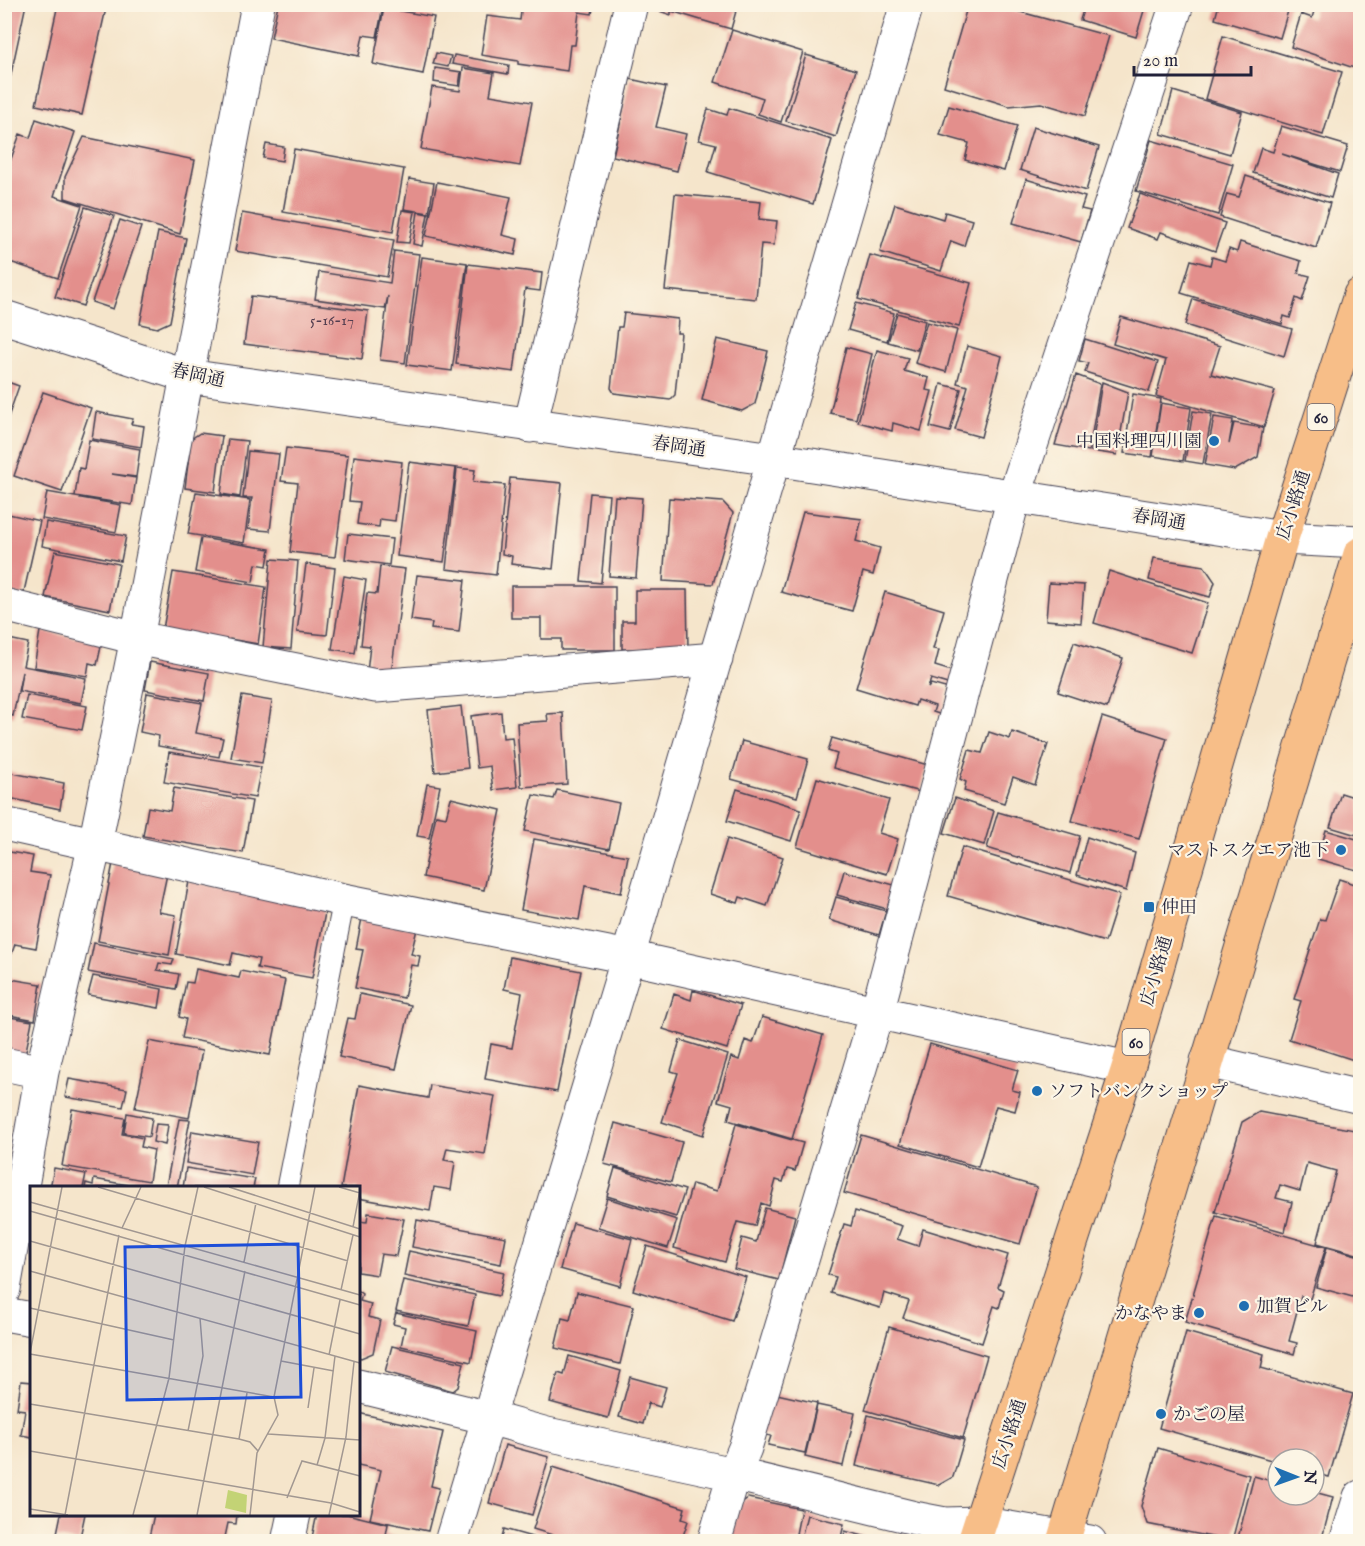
<svg xmlns="http://www.w3.org/2000/svg" width="1365" height="1546" font-family="'IM FELL English','Noto Serif JP',serif">
<rect width="100%" height="100%" fill="#fcf5e5"/>
<filter id="ink" filterUnits="userSpaceOnUse"><feTurbulence type="fractalNoise" baseFrequency=".0167" numOctaves="2"/><feDisplacementMap in="SourceGraphic" scale="12" xChannelSelector="R" yChannelSelector="G"/><feConvolveMatrix kernelMatrix="1 2 1 2 8 2 1 2 1" color-interpolation-filters="sRGB"/></filter>
<filter id="wash" filterUnits="userSpaceOnUse"><feTurbulence type="fractalNoise" baseFrequency=".008" numOctaves="4" result="noise"/><feDisplacementMap in="SourceGraphic" scale="24" xChannelSelector="R" yChannelSelector="G"/><feGaussianBlur stdDeviation="1.35" result="paint"/><feColorMatrix in="noise" values="0 0 0 0 0 0 0 0 0 0 0 0 0 0 0 0 0 1.4 0 .05"/><feComposite in="paint" operator="in"/></filter>
<g filter="url(#wash)">
<rect width="100%" height="100%" fill="#f5e5cb"/>
<g id="blocks">
<!-- building -->
<path fill="#e38f8c" d="M4,4h22l-21,98h-1z
M58,4h49l-25,111 -46,-10z
M278,4h92l13,3 -6,30 -14,-2 -4,21 -88,-18z
M404,4h29l-1,8 -29,-5z
M522,4h72l-2,10 -13,-2 -4,33h-5l-3,26 -49,-7v-3l-37,-6 6,-39 33,4z
M639,4h99l-7,25 -60,-18v4z
M968,4h23l118,32 -24,80 -44,-13 -32,3 -65,-20z
M1085,4h61l-10,33 -56,-17z
M1219,4h71l-10,34 -65,-19z
M1316,4h44v66l-69,-23 10,-33 11,4z
M384,8l50,9 -11,57 -50,-10z
M732,30l71,22 -22,70 -23,-8 5,-16 -48,-16z
M1223,36l119,36 -19,63 -118,-36z
M436,53l15,3 -3,11 -15,-3z
M454,55l55,10 -1,9 -56,-10z
M806,55l50,15 -20,67 -50,-16z
M435,68l26,4 -2,14 -25,-4z
M463,68l31,5 -4,22 42,7 -12,64 -99,-17 11,-62 28,4z
M630,79l36,8 -10,40 30,7 -9,37 -64,-15z
M1173,91l69,21 -12,42 -69,-20z
M949,106l68,20 -13,45 -39,-11 4,-17 -29,-8z
M729,108l103,32 -19,64 -105,-32 8,-28 -17,-4 9,-31 19,6z
M36,119l39,13 -21,64 28,9 -24,73 -54,-18v-91l3,1 13,-36 10,4z
M1281,126l67,20 -8,26 -58,-18 56,20 -7,24 -78,-25 8,-25 12,4z
M1033,127l66,20 -13,44 -66,-21z
M84,137l111,23 -15,74 -115,-36v-21z
M1151,140l82,24 -15,51 -82,-24z
M266,144l18,3 -2,14 -19,-3z
M294,149l110,20 -11,63 -110,-20z
M1246,176l84,27 -14,45 -96,-31 7,-23 12,3z
M409,179l25,4 -5,30 -25,-4z
M1026,179l59,18 -4,12 9,2 -9,31 -68,-19z
M437,182l74,15 -9,38 16,4 -3,16 -89,-19z
M675,194l86,8 -2,17 18,2 -3,24 -13,-1 -5,55 -91,-9z
M1140,194l85,29 -10,28 -54,-19 -3,7 -31,-11z
M895,204l48,15 2,-7 27,8 -8,26 -13,-5 -10,30 -61,-19z
M85,207l29,9 -31,90 -28,-9z
M402,210l13,2 -6,31 -12,-1z
M418,212l10,2 -6,32 -9,-2z
M242,213l152,27 -7,37 -152,-26z
M120,220l21,7 -28,82 -21,-7z
M158,232l28,6 -16,84 -13,6 -17,-4z
M1240,242l61,19 -3,12 12,3 -8,25 -6,-3 -6,20 -6,-2 -2,8 -101,-31 10,-33 19,5 2,-8 13,4 4,-12 8,3z
M394,251l25,3 -14,109 -25,-3 8,-64 -3,13 -70,-10 4,-27 71,11z
M870,255l101,28 -12,44 -101,-28z
M422,257l45,6 -15,108 -45,-6z
M468,264l74,9 -2,18 -15,-2 -11,83 -58,-8z
M251,296l117,15 -6,48 -118,-15z
M1193,299l99,30 -8,27 -99,-31z
M856,303l38,10 -7,28 -39,-11z
M624,313l54,6 -1,14h4l-6,62 -5,5 -56,-7 -3,-5 7,-61h4z
M897,313l28,8 -8,29 -29,-8z
M1121,317l99,29 -9,28 64,17 -11,36 -108,-31 10,-36 -53,-16z
M927,322l30,8 -11,42 -31,-9z
M717,339l51,12 -13,53 -13,7 -40,-11z
M1085,339l73,23 -9,30 -64,-20 3,-9 -9,-2z
M967,346l35,10 -21,81 -26,-7 13,-44 -11,-3z
M846,347l26,7 -16,65 -26,-6z
M877,350l31,8 -4,13 25,7 -3,12 6,1 -11,40 -28,-8 -1,8 -34,-9z
M1076,375l24,9 -11,67 -34,-6z
M5,381l14,5 -14,40z
M1102,382l26,10 -11,63 -26,-4z
M941,384l20,5 -11,43 -20,-5z
M43,392l48,16 -29,84 -48,-16z
M1133,394l28,5 -9,58 -28,-4z
M1161,403l30,5 -8,53 -30,-5z
M1193,411l19,3 -9,50 -18,-3z
M96,412l37,7 -2,5 13,2 -3,21 -49,-8z
M1214,417l19,3 -4,24 5,-21 29,5 -5,29 -23,13 -30,-5z
M200,433l22,3 -7,56 -30,-4 6,-49z
M228,439l19,2 -7,56 -19,-3z
M89,440l51,9 -4,28 -24,-3 24,4 -4,27 -57,-9 4,-28 5,1z
M286,448l62,7 -13,102 -45,-5 8,-69 -17,-2z
M248,451l31,3 -9,77 -22,-2 4,-31h-9z
M354,456l48,6 -7,59 -15,-2 -1,8 -22,-3 3,-22 -11,-1z
M409,462l47,6 -12,94 -47,-6z
M457,468l18,2 -2,12 32,3 -9,90 -50,-6z
M510,478l52,5 -9,86 -42,-5 1,-8 -10,-2z
M47,492l74,13 -5,27 -74,-13z
M196,492l54,8 -6,43 -56,-9z
M590,493l19,2 -8,88 -20,-2z
M615,496l27,2 -6,80 -27,-2z
M669,498l54,4 10,11 -20,71 -50,-3z
M803,512l59,7 -6,22 24,7 -7,27 -10,-3 -11,39 -71,-19z
M4,513l36,8 -17,75 -19,-4z
M46,522l80,14 -5,25 -79,-15z
M348,534l44,5 -3,26 -44,-6z
M201,538l69,11 -3,17 -11,-2 -3,18 -58,-10z
M55,551l64,13 -9,46 -65,-13z
M1154,558l50,8 11,16 -5,15 -61,-17z
M271,559l27,2 -7,88 -28,-2z
M306,564l29,4 -8,67 -30,-3z
M380,566l25,3 -14,105 -24,-2 3,-26 -9,-1 6,-52 10,1z
M1109,571l99,32 -16,50 -98,-30z
M173,572l93,15 -8,57 -28,-5 -2,9 -66,-13z
M417,575l48,5 -6,52 -28,-3 1,-6 -21,-3z
M344,576l22,4 -11,73 -23,-4z
M1049,583l35,2 -3,38 -35,-3z
M511,586h104v64h-54v-11h-20v-21h-30z
M635,590h52l1,59h-66v-28h13z
M885,592l59,18 -11,39 6,1 -4,16 23,7 -4,13 -23,-7 -3,9 3,-4 18,5 -7,26 -9,-3 2,-6 -18,-6 -2,6 -59,-18z
M40,631l62,11 -5,23 -8,-2 -2,13 -53,-9z
M4,638l24,5 -5,23 63,12 -5,25 -62,-12 3,-19 -9,44 -9,-2z
M1074,642l49,16 -16,50 -49,-16z
M150,662l59,11 -5,28 -59,-11z
M147,693l55,10 -6,30 27,5 -4,19 -61,-11 1,-10 -19,-4z
M27,695l60,11 -5,24 -60,-11z
M242,696l30,5 -10,62 -31,-5z
M461,706l7,62 -33,4 -7,-62z
M501,712l2,26 9,-1 5,50 -24,3 -3,-24 -13,2 -6,-52z
M563,713l4,71 -46,3 -4,-64 31,-2 -1,-7z
M1102,717l65,21 -28,101 -67,-18z
M989,732l21,7 2,-7 36,12 -13,41 -22,-8 -9,26 -40,-12 2,-9 -6,-3 9,-29 13,3z
M832,738l96,27 -8,27 -87,-24 4,-14 -9,-3z
M742,741l66,18 -11,38 -66,-18z
M169,752l92,15 -6,31 -91,-16z
M7,772l57,11 -4,26 -56,-12z
M817,778l72,22 -10,33 19,6 -11,35 -90,-27z
M427,784l13,2 -11,52 -12,-2z
M174,788l78,13 -9,52 -100,-17 5,-29 22,4z
M737,789l64,20 -10,32 -64,-20z
M557,790l62,13 -10,46 -84,-18 8,-36 21,4z
M1341,793l19,6v37l-30,-9z
M451,798l50,12 -17,80 -61,-13 13,-62 10,2z
M955,798l39,13 -10,34 -40,-12z
M998,812l82,24 -10,37 -83,-25z
M1326,830l34,10v31l-42,-12z
M1087,837l48,16 -9,38 -49,-16z
M534,839l94,17 -7,37 -36,-7 -6,34 -58,-10z
M727,839l56,18 -16,49 -27,-9 -2,6 -28,-9z
M962,847l158,48 -15,47 -157,-46z
M4,851l29,5 -3,16 20,3 -14,73 -21,-4 -3,9 -8,-2z
M113,863l54,11 -8,38 17,3 -7,40 -71,-14z
M844,871l50,14 -7,24 -50,-14z
M1339,879l21,7v176l-71,-23 12,-38 -7,-2 26,-80 5,1z
M189,881l137,27 -14,70 -55,-10 2,-9 -26,-6 -3,12 -54,-11z
M836,897l50,14 -7,24 -50,-15z
M362,918l55,11 -6,25 9,2 -2,10 -7,-1 -7,33 -49,-10 8,-38 -7,-1z
M94,943l80,16 -2,6 -13,-2 -2,7 22,4 -3,15 -88,-17z
M510,957l71,14 -24,121 -72,-13 6,-35 21,4 10,-55 -18,-4z
M196,969l43,9 2,-7 44,9 -15,75 -88,-17 4,-19 -7,-2 7,-35 7,1z
M93,976l69,13 -3,19 -71,-13z
M4,978l37,6 -6,36 -31,-6z
M693,990l48,15 -14,44 -64,-20 11,-35 17,6z
M360,994l51,11 -15,64 -57,-12 9,-39 7,1z
M4,1016l28,5 -7,35 -21,-4z
M762,1017l61,18 -31,104 -64,-19 4,-15 -14,-4 13,-44 8,3 6,-20 8,3z
M680,1040l48,15 -25,80 -41,-13 16,-49 -7,-2z
M149,1041l53,10 -13,67 -54,-10z
M930,1044l88,26 -6,20 8,2 -5,19 -19,-5 -18,61 -78,-23z
M69,1079l58,10 -4,18 -58,-10z
M359,1085l69,13 2,-13 65,11 -10,58 -38,-6 -3,12 11,2 -4,28 -17,-3 -4,24 -72,-13v-10h-17z
M72,1109l53,9 -3,16 21,4 -2,9 13,3 -5,31 -87,-15z
M1259,1112l101,19v124l-43,-12 19,-72 -29,-8 -7,28 -20,-6 -4,13 16,4 -7,30 -70,-20 27,-90z
M127,1113l25,5 -3,19 -25,-4z
M179,1119l11,1 -13,68h-4l-7,-2z
M615,1123l67,19 -11,40 -67,-18z
M156,1124l12,1 -3,20 -12,-3z
M736,1124l67,19 -8,28 -8,-2 -4,13 -7,-2 -7,26 -8,-3 -6,23 -18,-4 -12,40 -51,-14 18,-64 25,7z
M192,1131l66,11 -6,33 -66,-12z
M861,1135l176,52 -17,57 -176,-51z
M54,1168l32,6 -3,14h-33z
M186,1168l69,11 -2,9h-70z
M615,1168l70,22 -9,27 -69,-21z
M94,1179l39,7v2h-48l1,-5 7,2z
M607,1198l70,22 -9,28 -70,-21z
M765,1208l30,8 -16,64 -45,-11 8,-31 14,4z
M855,1211l47,15 -5,13 21,7 5,-17 85,26 -10,32 6,3 -5,18 -5,-2 -12,37 -79,-25 6,-17 -25,-8 -4,15 -49,-15 5,-16 -8,-2 16,-51 7,2z
M368,1213l36,6 -8,37 -15,-2 -4,21 -19,-3v-51l9,1z
M1216,1216l110,31 -16,52 -9,-3 -12,45 8,2 -3,11 -109,-32z
M417,1220l89,17 -5,27 -89,-17z
M573,1223l59,16 -12,47 -60,-17z
M647,1246l99,31 -14,44 -99,-31z
M1327,1247l33,9v43l-44,-12z
M409,1251l95,21 -5,24 -95,-20z
M403,1280l72,15 -7,31 -72,-15z
M358,1291l4,3 -2,7 11,3 -3,13 12,3 -7,33 -12,5 -3,-1z
M577,1292l57,14 -14,58 -65,-16 7,-30 8,2z
M396,1313l81,18 -6,31 -70,-16 4,-19 -12,-3z
M889,1327l98,29 -24,82 -98,-28z
M1186,1332l78,22 -3,14 92,26 -24,83 -15,-4v-14h-36v3l-119,-34z
M392,1346l72,17 -6,24 -5,4 -68,-19z
M569,1356l52,15 -13,47 -58,-16 8,-29 6,2z
M630,1377l36,10 -6,20 -12,-4 -5,21 -24,-7z
M21,1381l11,1v55l-11,-2 4,-25 -8,-1z
M768,1392l49,11 -12,50 -37,-8 3,-9 -13,-3z
M817,1405l38,8 -12,53 -38,-9z
M358,1413l85,19 -12,54 8,2 -11,43 -58,-12 11,-49 -23,-5z
M868,1415l96,25 -11,37 -14,8 -83,-19z
M505,1445l44,12 -17,58 -43,-12z
M1158,1448l91,27 -17,66 -85,-17 -6,-18z
M553,1467l132,41 -3,11 6,2 -7,21h-106l-42,-13z
M1254,1476l24,7v12h36v-3l19,5 -12,45h-84z
M748,1498l53,11 -5,25 5,1 -2,7h-70l11,-38z
M61,1514h24l-6,28 -23,-4z
M154,1514h83l-1,10 -8,-1 -4,19h-76z
M317,1514h30l41,10 -2,11 11,2 -1,5h-85z
M807,1515l37,9 -4,18h-40z
M504,1529l42,12v1h-45z
M845,1531l37,10v1h-39z"/>
</g>
</g>
<g filter="url(#ink)">
<use href="#blocks" fill-opacity="0" stroke="#423f51" stroke-width="1.5"/>
<g fill="none" stroke-linecap="round" stroke-linejoin="round">
<!-- service casing -->
<g stroke="#423f51" stroke-width="23">
<path id="service" d="M287,1188l57,-288"/>
</g>
<!-- minor casing -->
<g stroke="#423f51" stroke-width="35">
<path id="minor" d="M530,426l101,-422
M4,605l133,33 239,48 340,-27
M4,824l340,76 284,57 500,111
M1207,1061l153,36
M4,1064l38,8
M4,1289l38,-217 53,-228 42,-206 121,-634
M4,1314l28,5
M358,1386l131,32 58,16 187,40 185,45 26,5 35,-1 110,19
M288,1542l6,-28
M714,1542l20,-68 11,-26 132,-436 137,-515 163,-493
M1346,1542l14,-45"/>
</g>
<!-- tertiary casing -->
<g stroke="#423f51" stroke-width="35">
<path id="tertiary" d="M4,317l183,59 586,83 509,79 78,4
M451,1542l177,-585 279,-953"/>
</g>
<!-- primary casing -->
<g stroke="#423f51" stroke-width="35">
<path id="primary" d="M974,1542l154,-474 154,-530 78,-243
M1063,1542l297,-988"/>
</g>
<!-- service -->
<use href="#service" stroke="#fff" stroke-width="21"/>
<!-- minor -->
<use href="#minor" stroke="#fff" stroke-width="33"/>
<!-- tertiary -->
<use href="#tertiary" stroke="#fff" stroke-width="33"/>
<!-- primary -->
<use href="#primary" stroke="#f7be88" stroke-width="33"/>
</g>
</g>
<!-- markers -->
<g fill="#1f6fb2" stroke="#fcf5e5" stroke-width="2">
<circle cx="1214" cy="441" r="6"/>
<circle cx="1341" cy="850" r="6"/>
<rect x="1143" y="901" width="12" height="12" rx="3"/>
<circle cx="1037" cy="1091" r="6"/>
<circle cx="1244" cy="1306" r="6"/>
<circle cx="1199" cy="1313" r="6"/>
<circle cx="1161" cy="1414" r="6"/>
</g>
<g text-anchor="middle" stroke-width="4.5" stroke-linejoin="round" paint-order="stroke">
<!-- number labels -->
<g font-size="15" fill="#523d4f">
<text x="332" y="325">5-16-17</text>
</g>
<!-- shield labels -->
<g fill="#fcf5e5" stroke="#63616e" stroke-width="1.5">
<rect x="1307.5" y="404" width="27" height="26" rx="4.5"/>
<rect x="1122.5" y="1029" width="27" height="26" rx="4.5"/>
</g>
<g font-size="16" font-weight="bold" fill="#22223b">
<text x="1321" y="423">60</text>
<text x="1136" y="1048">60</text>
</g>
<!-- street labels -->
<g font-size="18" fill="#22223b" stroke="#fcf5e5">
<text transform="translate(198 375) rotate(12)" y="6">春岡通</text>
<text transform="translate(679 446) rotate(8)" y="6">春岡通</text>
<text transform="translate(1293 505) rotate(-72)" y="6">広小路通</text>
<text transform="translate(1159 519) rotate(9)" y="6">春岡通</text>
<text transform="translate(1156 971) rotate(-74)" y="6">広小路通</text>
<text transform="translate(1009 1434) rotate(-72)" y="6">広小路通</text>
</g>
<!-- poi labels -->
<g font-size="18" fill="#22223b" stroke="#fcf5e5" text-anchor="start">
<text x="1202" y="447" text-anchor="end">中国料理四川園</text>
<text x="1329" y="856" text-anchor="end">マストスクエア池下</text>
<text x="1161" y="913">仲田</text>
<text x="1049" y="1097">ソフトバンクショップ</text>
<text x="1256" y="1312">加賀ビル</text>
<text x="1187" y="1319" text-anchor="end">かなやま</text>
<text x="1173" y="1420">かごの屋</text>
</g>
</g>
<!-- overview -->
<g transform="translate(30 1186)">
<rect width="330" height="330" fill="#f5e5cb"/>
<path d="M198,304l19,5 -1,18 -21,-5z" fill="#c3d375"/>
<path fill="none" stroke="#a19791" stroke-width="1.5" d="M68,1l250,74M174,1l156,50M199,1l131,42M309,1l21,6M0,16l330,93M0,25l330,94M323,41l7,-37M92,42l19,-41M0,55l330,93M214,76l12,-59M0,85l330,92M311,104l12,-55M0,122l144,32M0,167l32,-166M0,168l244,43M299,169l11,-55M251,175l53,10M0,218l209,35 11,3 8,9M278,222l6,-40M158,245l15,-75 -3,-38M238,248l92,6M209,253l8,-46M0,265l301,52 29,9M287,279l8,-27 10,-82M257,312l15,-37 58,15M0,323l38,6M35,329l54,-280M103,329l36,-137 16,-132 13,-59M167,329l48,-244M220,329l7,-62 21,-38 -4,-18 41,-210M299,329l17,-78 8,-75"/>
<path fill="#1d4ed8" fill-opacity="0.15" stroke="#1d4ed8" stroke-width="3" d="M268,58l3,153 -174,3 -2,-153z"/>
<rect width="330" height="330" fill="none" stroke="#22223b" stroke-width="3"/>
</g>
<!-- margin -->
<rect width="1365" height="1546" fill="none" stroke="#fcf5e5" stroke-width="24"/>
<!-- north arrow -->
<g transform="translate(1296 1477) rotate(91)"><circle r="28" fill="#fcf5e5" stroke="#a5a1a1" stroke-width="1.5"/>
<path d="M0-4.5L10 22L0 15L-10 22Z" fill="#1f6fb2"/>
<text y="-9" font-size="16" font-weight="bold" text-anchor="middle" fill="#22223b">N</text>
</g>
<!-- scale -->
<path d="M1134 66v9h117v-9" fill="none" stroke="#22223b" stroke-width="3"/>
<text x="1143" y="66" font-size="18" fill="#22223b" stroke="#fcf5e5" stroke-width="4.5" paint-order="stroke">20 m</text>
</svg>
